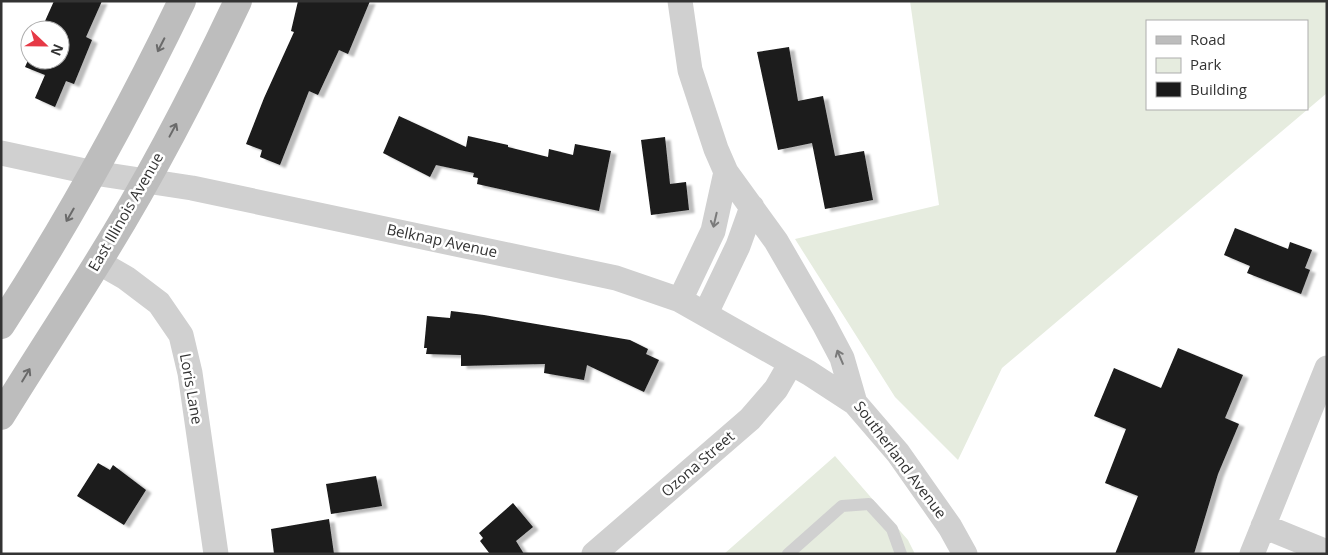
<svg xmlns="http://www.w3.org/2000/svg" width="1328" height="555" font-family="'Open Sans',sans-serif">
<defs>
<filter id="shadow"><feDropShadow dx="5.5" dy="3" stdDeviation="1" flood-color="#0004"/></filter>
</defs>
<rect width="100%" height="100%" fill="#fff"/>
<!-- green -->
<path fill="#e6ecdf" fill-rule="evenodd" d="M910,1h417v92l-325,275 -44,92 -63,-63 -100,-158 144,-34zM1147,21h160v88h-160z
M835,456l73,84 7,14h-191z"/>
<!-- building -->
<path fill="#1a1a1a" filter="url(#shadow)" d="M54,1h48l-16,36 6,3 -18,44 -8,-3 -11,26 -20,-9 10,-23 -20,-8 5,-11v4h30v-30h-19z
M298,1h72l-22,53 -9,-4 -21,45 -9,-4 -29,74 -20,-8 2,-7 -16,-6 18,-46 30,-66 -3,-1z
M789,47l9,54 25,-5 12,60 29,-5 9,49 -48,9 -13,-66 -34,7 -21,-98z
M399,116l67,31 2,-11 40,9v2l40,10 1,-8 24,6 2,-11 36,7 -12,60 -122,-27 1,-6 -5,-1 1,-4 -38,-8 -6,12 -47,-24z
M665,137l5,47 16,-2 3,28 -38,5 -10,-75z
M1235,228l53,21 2,-7 22,8 -7,18 5,2 -9,24 -54,-21 3,-7 -26,-11z
M451,311l33,4 146,25 18,9 -2,5 13,6 -15,32 -57,-27 -3,15 -40,-7 1,-9 -84,2v-11l-35,-1 1,-6h-3l3,-32 23,2z
M1178,348l65,27 -18,43 14,6 -21,50 -24,80h-79l23,-58 -33,-13 21,-54 -32,-13 20,-48 47,20z
M98,463l12,7 3,-5 33,25 -22,35 -47,-29z
M376,476l6,30 -51,8 -5,-30z
M513,503l20,24 -17,14 8,13h-34l-10,-13 3,-3 -4,-5z
M329,519l5,35h-60l-3,-25z"/>
<g fill="none" stroke-linecap="round" stroke-linejoin="round">
<!-- service -->
<path stroke="#d0d0d0" stroke-width="12" d="M788,554l54,-48 27,-2 23,25 9,25"/>
<!-- minor -->
<path stroke="#d0d0d0" stroke-width="25" d="M680,1l10,69 26,79 10,23 50,69 48,83 18,34 13,45 43,50 52,74 15,27
M1,153l93,20 98,15 424,90 64,22 129,73 46,30
M98,262l28,16 33,25 22,32 9,38 26,181
M680,300l33,-69 13,-59
M706,313l32,-67 14,-39
M1263,526l64,26
M594,554l156,-135 26,-30 15,-26
M1252,554l75,-186"/>
<!-- secondary -->
<path stroke="#bdbdbd" stroke-width="28" d="M1,325c68,-104 127,-212 181,-324
M1,416c32,-52 65,-102 97,-154 52,-83 98,-172 140,-261"/>
</g>
<!-- one-way arrows -->
<defs><path id="oneway-shaft" d="M-6 0H5M1.5-3L5.5 0L1.5 3" fill="none" stroke-width="1.6" stroke-linecap="round" stroke-linejoin="round" transform="scale(1.25)"/></defs>
<g stroke="#6a6a6a">
<use href="#oneway-shaft" transform="translate(161 45) rotate(117)"/>
<use href="#oneway-shaft" transform="translate(173 130) rotate(-62)"/>
<use href="#oneway-shaft" transform="translate(70 215) rotate(120)"/>
<use href="#oneway-shaft" transform="translate(26 375) rotate(-59)"/>
</g>
<g stroke="#7a7a7a">
<use href="#oneway-shaft" transform="translate(715 220) rotate(103)"/>
<use href="#oneway-shaft" transform="translate(840 357) rotate(-113)"/>
</g>
<g text-anchor="middle" stroke-width="5" stroke-linejoin="round" paint-order="stroke">
<!-- street labels -->
<g font-size="15" fill="#333" stroke="#fff">
<text transform="translate(126 212) rotate(-60)" y="5">East Illinois Avenue</text>
<text transform="translate(442 241) rotate(12)" y="5">Belknap Avenue</text>
<text transform="translate(191 389) rotate(80)" y="5">Loris Lane</text>
<text transform="translate(900 460) rotate(53)" y="5">Southerland Avenue</text>
<text transform="translate(698 464) rotate(-41)" y="5">Ozona Street</text>
</g>
</g>
<!-- border -->
<rect width="1328" height="555" fill="none" stroke="#333333" stroke-width="5"/>
<!-- legend -->
<rect x="1146" y="20" width="162" height="90" fill="#ffffff" stroke="#adadad"/>
<rect x="1156" y="36" width="25" height="8" fill="#bdbdbd" stroke="#adadad"/>
<text x="1190" y="45" font-size="15" fill="#333333">Road</text>
<rect x="1156" y="58" width="25" height="15" fill="#e6ecdf" stroke="#adadad"/>
<text x="1190" y="70" font-size="15" fill="#333333">Park</text>
<rect x="1156" y="82" width="25" height="15" fill="#1a1a1a" stroke="#adadad"/>
<text x="1190" y="95" font-size="15" fill="#333333">Building</text>
<!-- north arrow -->
<g transform="translate(45 45) rotate(112)"><circle r="24" fill="#ffffff" stroke="#adadad"/>
<path d="M0-4L9 19L0 12L-9 19Z" fill="#e63946"/>
<text y="-8" font-size="14" font-weight="bold" text-anchor="middle" fill="#333333">N</text>
</g>
</svg>
